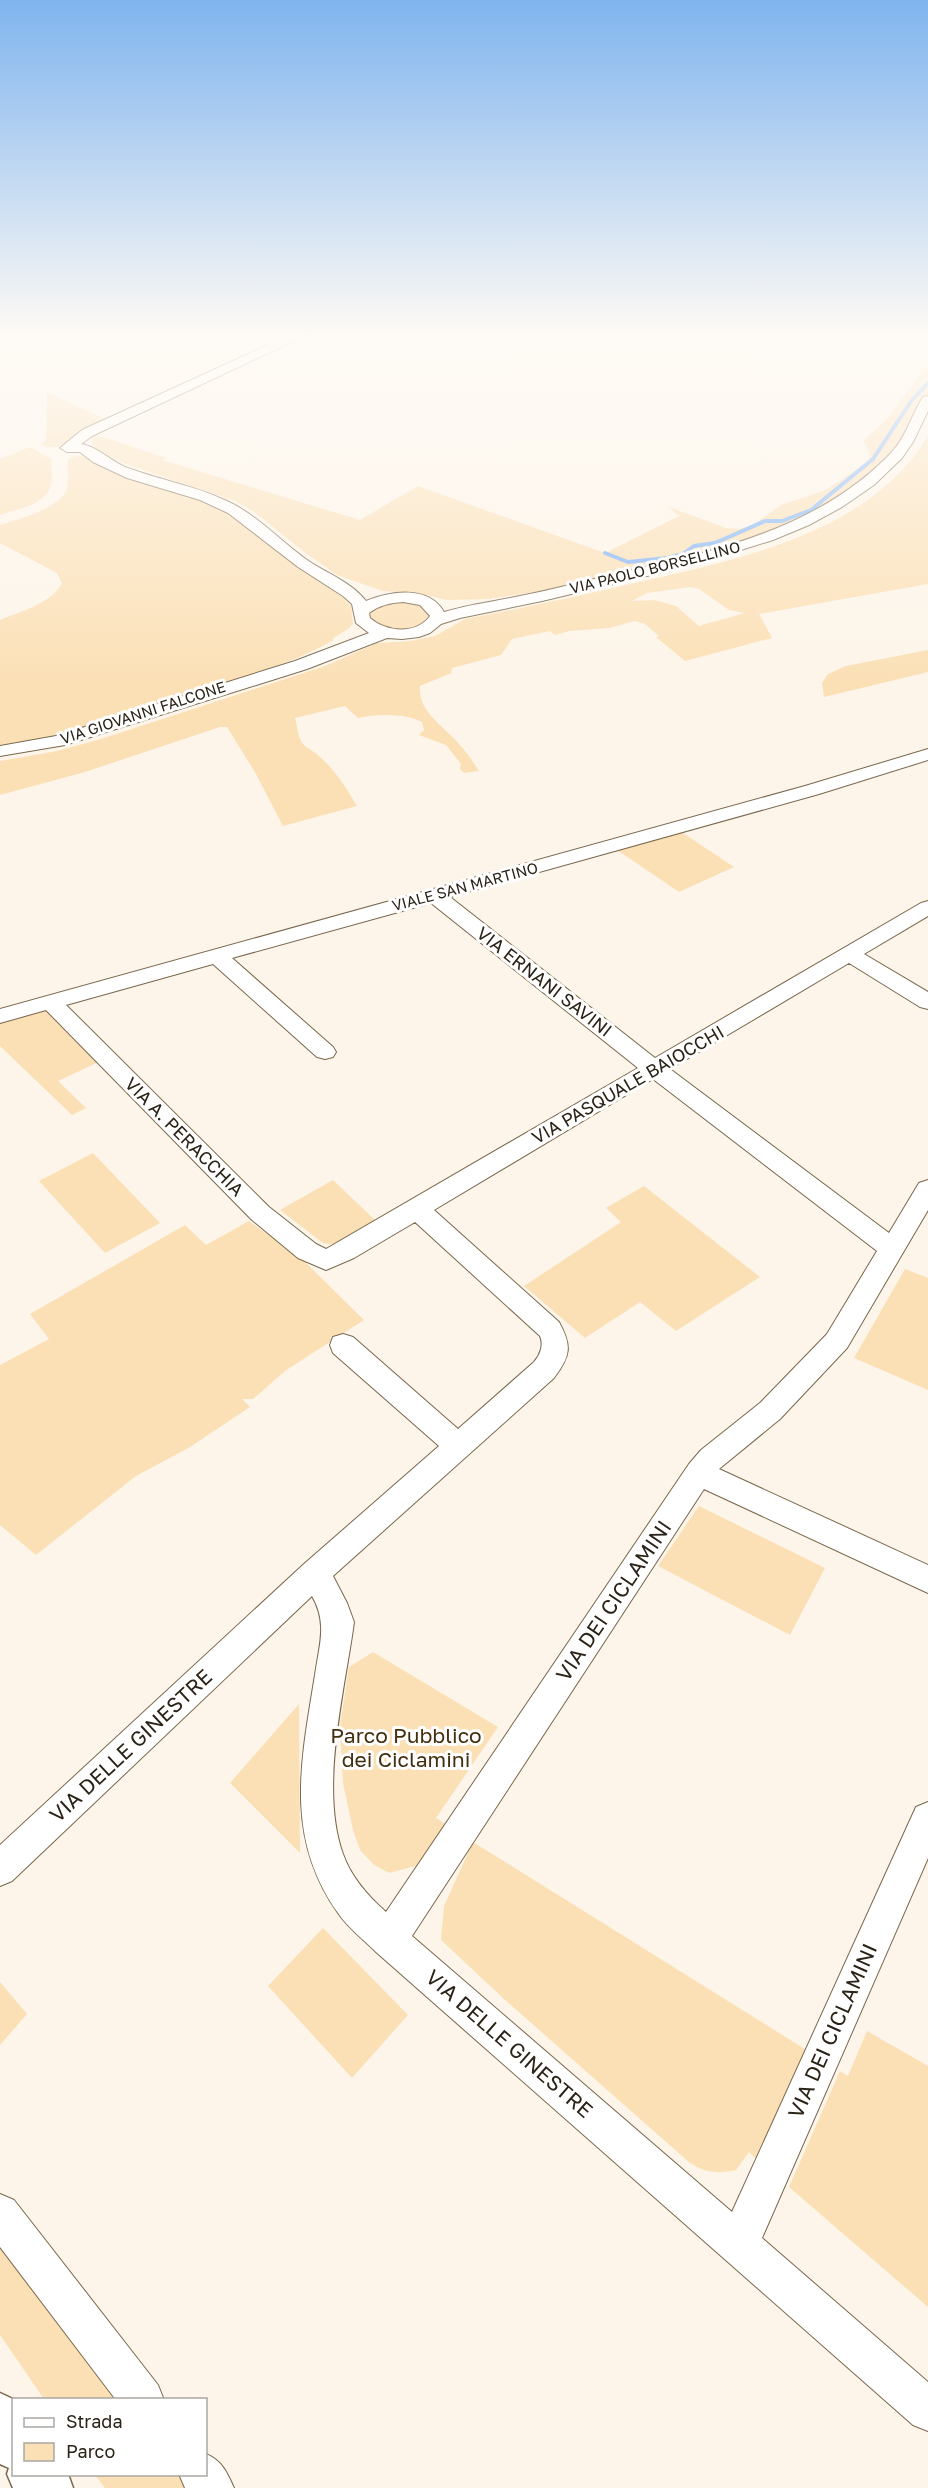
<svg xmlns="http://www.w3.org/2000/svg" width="928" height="2488" font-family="'Golos Text',sans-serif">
<rect width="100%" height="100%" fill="#fdf5e9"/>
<!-- green -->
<path fill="#fbe0b6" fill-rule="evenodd" d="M928,364v31l-31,52 -25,27 -53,36 -31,14 -59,22 -58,16 -136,30 -47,7 -41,1 -26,-6 -38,-3 -46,-16 -34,-24 -50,-40 -18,-10 -109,-37 -30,-14 -5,-8 2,-5h10l63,21 -4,2 198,60 58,-34 187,67 74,-37 -10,-9 57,21 13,1 13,-3 29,-21 45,-15 42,-28 2,-9 -7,-12 23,-21z
M47,392l58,27 -21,10 -25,18h-11l-8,-3 6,-3z
M928,436v148l-169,30 13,24 -87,23 -29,-24 3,-1 -14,-12 -10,-3 -26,7 -40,3 -14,4 -5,-4 -38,8 -11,16 -49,13 -1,5 -31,13c-3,25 25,41 39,58 8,8 14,18 20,27l-15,2 -4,-4 1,-5 -15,-19 -27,-10 5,-5 -2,-8c-18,-9 -45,-8 -64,-4l-13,-12 -50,12c3,9 2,20 9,27 4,4 11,7 15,11 16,14 28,33 38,50l-74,20 -27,-52 -29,-47h-7l-135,45 -85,23v-34l57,-10 44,-12 224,-73 52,-23 34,-2 24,-5 30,-17c57,-11 113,-23 170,-36 101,-23 236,-50 293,-147zM690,587l9,2 30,21 16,3 -46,13 -23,-20 -22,-6 -22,1 15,-8z
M30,447l21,12c0,8 2,21 -1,29 -8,19 -35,21 -50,27v-56z
M84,455l128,49 29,16 50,42 51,35 9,9 2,18 -5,5 -16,10 2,1c-47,26 -99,39 -149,56 -61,19 -121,42 -185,49v-125c21,-9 51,-16 62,-37l-5,-10 -57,-30v-18c18,-6 60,-16 67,-36 2,-8 0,-21 1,-29l4,-3z
M390,602c17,0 29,-1 40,13l-1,4c-16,18 -40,10 -59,2v-10z
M928,650v22l-104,25 -2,-14 6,-9 18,-8z
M680,831l54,36 -55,25 -62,-42z
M51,1009l50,52 -43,20 28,27 -14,7 -72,-69v-23z
M93,1153l67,70 -55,30 -66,-72z
M333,1180l43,41c-16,10 -34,27 -53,22l-43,-33z
M644,1186l116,91 -84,54 -36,-29 -55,36 -61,-52 97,-64 -15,-14z
M249,1221l52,37 63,62 -79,51 -32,28h-11l8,8 -60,40 -54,29 -100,79 -36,-30v-160l49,-26 -19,-25 155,-89 21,20z
M905,1269l23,9v112l-74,-32z
M699,1506l126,62 -35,67 -132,-69z
M373,1652l125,75 -62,91 16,10 -29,36 -34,9 -15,-8 -14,-15 -7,-20 -10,-47 -3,-57 9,-59z
M299,1704l1,149 -70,-70z
M473,1842l335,209 -50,110 -9,-9 -13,18c-19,4 -30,3 -46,-7l-186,-164 -63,-59 3,-34z
M323,1928l85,87 -56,63 -84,-92z
M0,1982l27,32 -27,31z
M867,2031l61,35v241l-139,-120 51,-116 8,5z
M0,2235l124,164h-80l-44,-64z
M95,2475h86l10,13h-86z"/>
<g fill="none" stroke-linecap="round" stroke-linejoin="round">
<!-- stream -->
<path stroke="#81b4f7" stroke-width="4" d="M605,553l23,9 39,-4 16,-4 11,-8 21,-3 50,-22h17l29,-11 62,-51 39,-59 16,-17"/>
<!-- minor casing -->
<g stroke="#79674c" stroke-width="2">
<path id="minor" d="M294,333h17l-219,103 -11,8c15,2 30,17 44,23 34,13 72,19 104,35 31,15 53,41 81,60 19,12 42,21 56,39 24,-10 63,-16 78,11 23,-7 47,-10 71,-15 36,-7 71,-16 107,-25 96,-21 199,-45 270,-120 14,-15 20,-38 31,-55l5,-1v15l-15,31 -11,16 -28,27 -32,22 -33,18 -36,15 -80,25 -151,36 -82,17 -19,6 -11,9 -11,4 -17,2 -15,-1 -80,31 -242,76 -65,11v-10l56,-10 239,-75 74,-28 -13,-10 -4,-19 -9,-8 -45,-29 -70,-54 -28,-13 -73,-22 -34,-16 -13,-10h-13l-7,-4 22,-18zM403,602l17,3 10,11c-14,19 -44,16 -60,2l-1,-5c11,-8 21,-10 34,-11z
M920,333h8v9l-8,-3z
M928,749v11l-109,34 -369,103 205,161 266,-155 7,-2v15l-64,38 64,38v17l-8,-2 -71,-44 -179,106 219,164 30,-50 9,-3v30l-81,138 -67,71 -61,50 209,96v28l-224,-104 -292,447 320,276 184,-405 12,-5v56l-166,380 166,144v49l-15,-6 -537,-473c-13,-13 -28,-24 -38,-39 -54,-76 -37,-152 -23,-238 4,-30 13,-51 -3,-79l-300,285 -12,5v-41l304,-281 135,-118 -106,-93 -3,-8 3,-8 10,-3 10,3 105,92 76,-67c6,-7 10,-17 6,-26l-125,-114 -61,36 -28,12 -28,-12 -47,-39 -205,-209 -46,13v-14l805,-223zM431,903l207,165 -312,181 -10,-5 -47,-37 -203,-202 147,-41 104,93 8,2 8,-2 3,-5 -3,-5 -101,-89zM653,1079l224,172 -50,83 -67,69 -59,47 -12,14 -303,448c-18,-16 -35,-35 -43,-58 -24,-66 2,-164 11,-232l-7,-19 -14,-27 221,-198c17,-23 18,-32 5,-56l-125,-112z
M0,2194l14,6 144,185 6,15h-48l-116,-153z
M206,2454c16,7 21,18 28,34h-49l-6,-14h27z"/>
</g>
<!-- motorway casing -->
<g stroke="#79674c" stroke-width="3">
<path id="motorway" d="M0,2393l15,7 -1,74h54l5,14h-60l-6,-14 2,-6 -9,-4z"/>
</g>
<!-- minor -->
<use href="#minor" fill="#fff" fill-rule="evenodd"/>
<!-- motorway -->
<use href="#motorway" fill="#fff" fill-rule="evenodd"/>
</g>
<!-- sky -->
<linearGradient id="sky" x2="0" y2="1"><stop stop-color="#7fb4ee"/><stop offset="0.49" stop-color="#fefaf5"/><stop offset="1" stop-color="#fefaf5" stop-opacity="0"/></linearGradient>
<rect width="928" height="682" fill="url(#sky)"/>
<g text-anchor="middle" stroke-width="6" stroke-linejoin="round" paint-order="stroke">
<!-- far-street labels -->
<g font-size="15" fill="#2b2318" stroke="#fff">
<text transform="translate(655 568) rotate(-14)" y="5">VIA PAOLO BORSELLINO</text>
<text transform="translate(143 713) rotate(-18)" y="5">VIA GIOVANNI FALCONE</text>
<text transform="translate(465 887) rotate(-15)" y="5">VIALE SAN MARTINO</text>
</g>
<!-- street labels -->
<g font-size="18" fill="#2b2318" stroke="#fff">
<text transform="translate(544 982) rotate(38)" y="6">VIA ERNANI SAVINI</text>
<text transform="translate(628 1085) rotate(-30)" y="6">VIA PASQUALE BAIOCCHI</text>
<text transform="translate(184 1137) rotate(45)" y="6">VIA A. PERACCHIA</text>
</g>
<!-- near-street labels -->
<g font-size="21" fill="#2b2318" stroke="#fff">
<text transform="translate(614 1601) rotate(-56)" y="7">VIA DEI CICLAMINI</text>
<text transform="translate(131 1746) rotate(-43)" y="7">VIA DELLE GINESTRE</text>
<text transform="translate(833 2031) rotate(-66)" y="7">VIA DEI CICLAMINI</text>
<text transform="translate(509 2044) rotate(41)" y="7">VIA DELLE GINESTRE</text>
</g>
<!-- near-park labels -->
<g font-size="21" fill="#432f0d" stroke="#fff">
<text x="406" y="1743">Parco Pubblico<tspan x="406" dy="24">dei Ciclamini</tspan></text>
</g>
</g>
<!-- legend -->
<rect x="12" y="2398" width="195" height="78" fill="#ffffff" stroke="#aaa7a3" stroke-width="1.5"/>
<rect x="24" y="2418" width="30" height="9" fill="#ffffff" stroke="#aaa7a3" stroke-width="1.5"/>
<text x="66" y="2428" font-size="18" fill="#2b2318">Strada</text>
<rect x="24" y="2443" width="30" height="18" fill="#fbe0b6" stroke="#aaa7a3" stroke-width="1.5"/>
<text x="66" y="2458" font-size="18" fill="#2b2318">Parco</text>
</svg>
